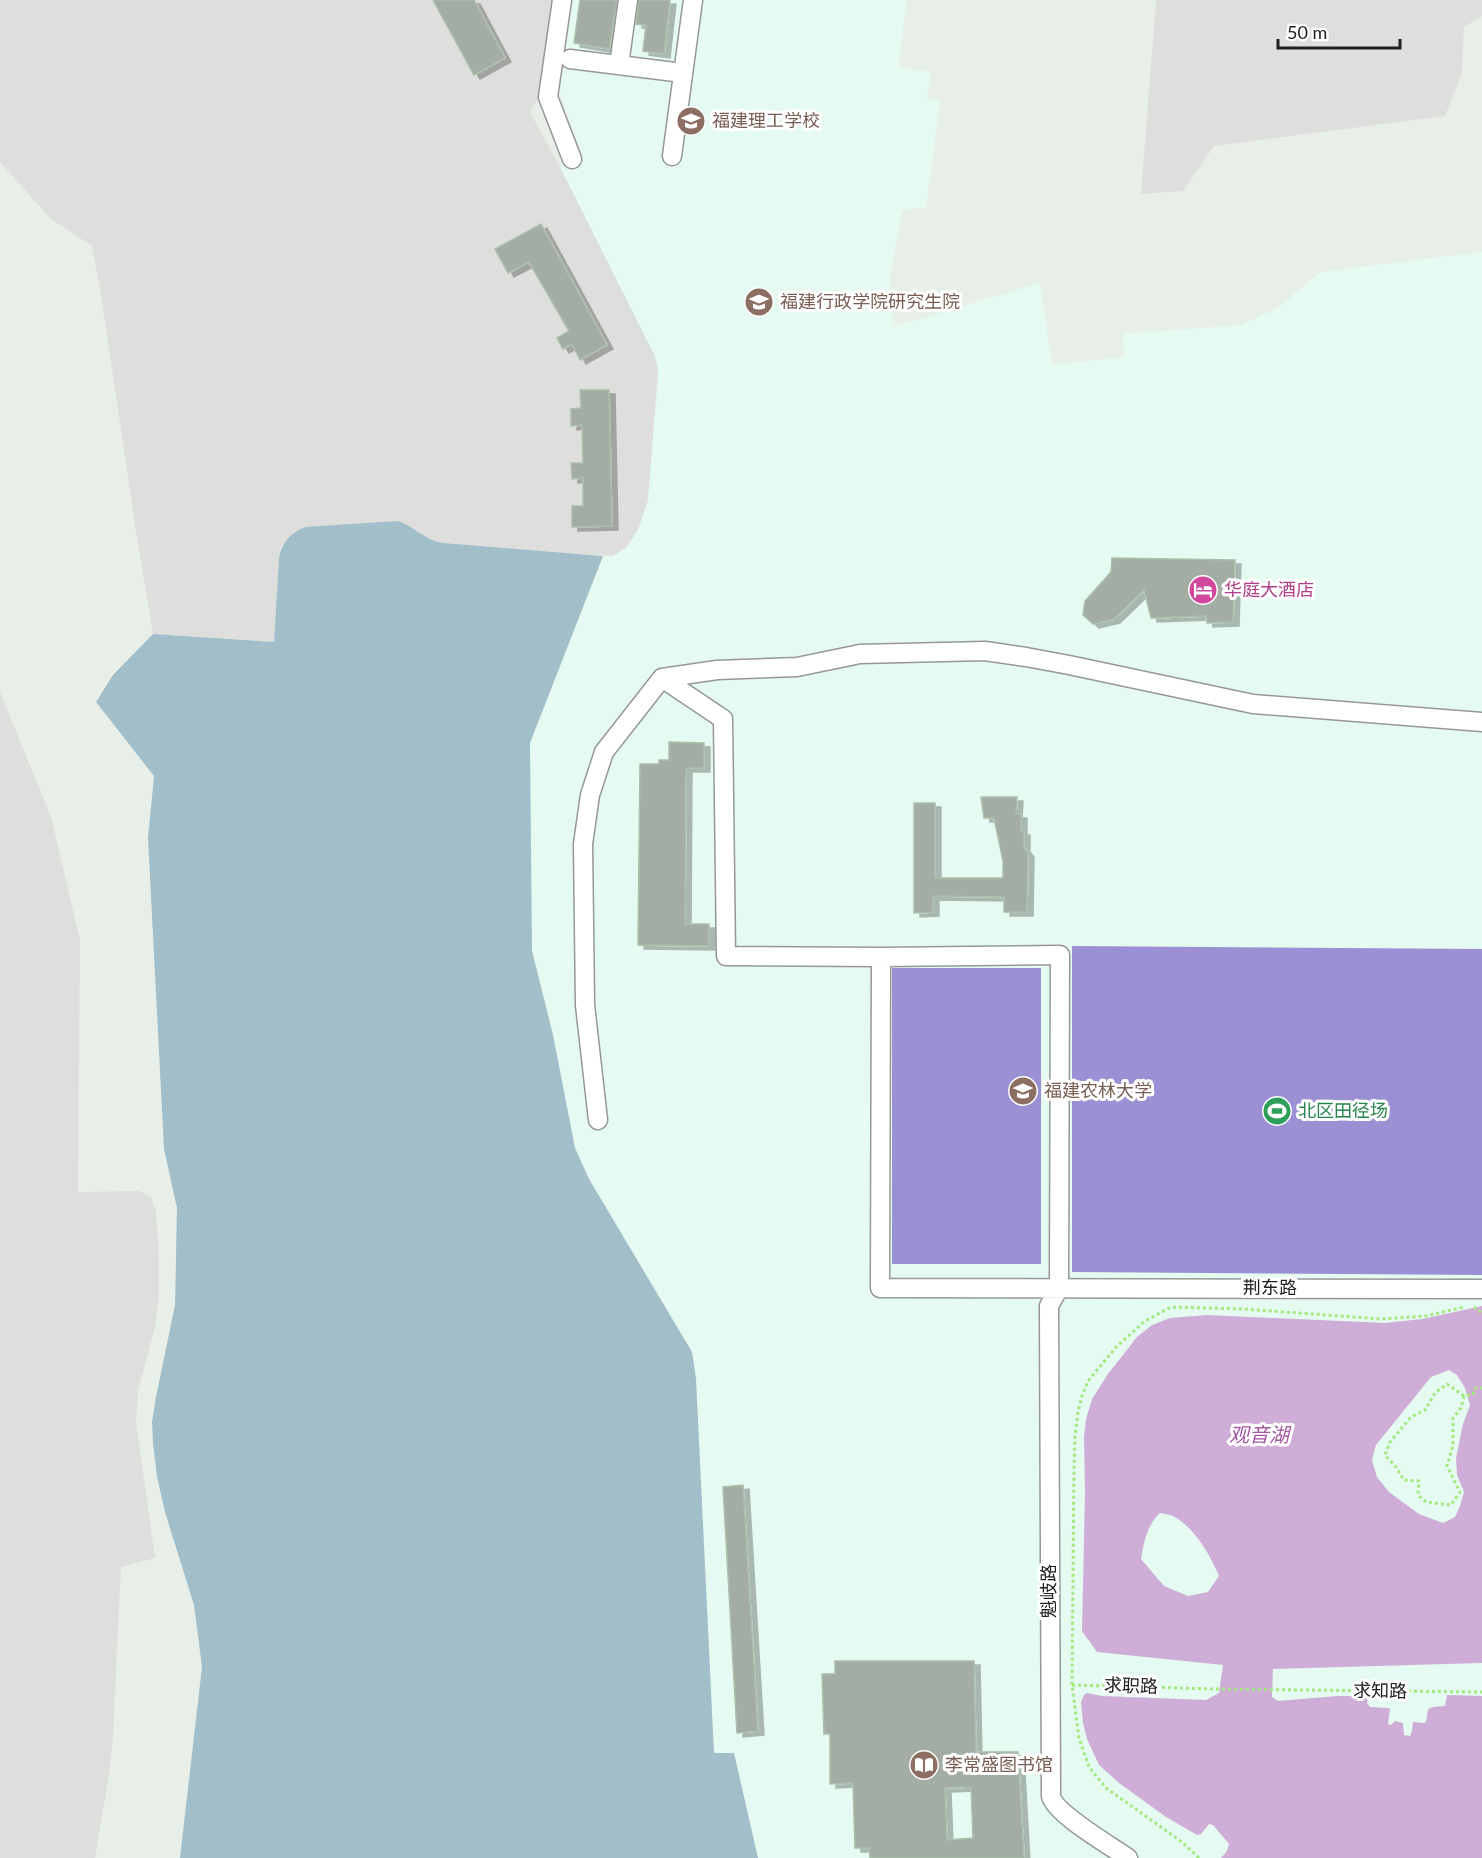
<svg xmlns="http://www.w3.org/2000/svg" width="1482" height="1858" font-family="Lato,'Noto Sans SC',sans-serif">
<defs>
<filter id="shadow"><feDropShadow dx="6" dy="4" stdDeviation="0" flood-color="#0004"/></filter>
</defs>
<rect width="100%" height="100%" fill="#e8efe9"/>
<!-- residential -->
<path fill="#dededd" d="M0,0h554l-15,97 -9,15 30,55 95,189 3,12 -10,133 -10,29 -11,17 -14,9 -121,-8 -49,-5 -17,-5 -13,-10 -108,-1 -11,5 -7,6 -6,9 -2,10 -5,85 -121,-8 -18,-109 -35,-237 -8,-42 -41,-27 -51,-57z
M1156,0h326v16l-18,11 -2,46 -17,43 -231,30 -31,45 -42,3z
M0,692l51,125 29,123 -2,252 61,-1 12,6 5,15 3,43v37l-3,31 -18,68 -2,30 19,137 -34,9 -8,169 -4,39 -14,83h-95z"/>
<!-- education -->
<path fill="#e5fbf1" d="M570,0h337l-9,67 33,5 -4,27 13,2 -14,106 -24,3 -12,67 3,50 147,-44 12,82 72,-8 -1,-23 118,-9 37,-17 42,-36 162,-20v1606h-724l-24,-105 -20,1 -18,-375 -4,-27 -103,-173 -14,-31 -22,-113 -21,-84 -2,-208 73,-187h10l14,-9 11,-17 10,-29 10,-121v-12l-3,-12 -95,-189 22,-12 -24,-68z"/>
<!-- forest -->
<path fill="#a2bfc9" d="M398,521c18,6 24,18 45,22l160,13 -73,187 2,208 21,84 22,113 14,31 103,173 4,27 18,374h20l24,105h-578l22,-191 -8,-62 -29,-93 -8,-35 -4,-34 -1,-21 4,-25 19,-92 2,-97 -13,-59 -16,-311 6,-62 -58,-74 17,-27 40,-41 121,8 5,-85c4,-16 11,-24 26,-30z"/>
<!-- pitch -->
<path fill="#9b90d4" d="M1072,946l410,3v326l-410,-3z
M892,968h149v296h-149z"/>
<!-- water -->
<path fill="#ceaed7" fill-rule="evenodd" d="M1482,1306v357l-209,6 -1,28 6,4 59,-5h31l-1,7 3,4 18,1 2,1 -2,15 3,1 4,-4 8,2 1,12 6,1 2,-5 1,-9 10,1 3,-1 2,-13 5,-2 12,-1 2,-11 35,1v162h-261l6,-7 2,-7 -16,-19 -4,-1 -8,10 -4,1 -31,-18 -47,-34 -20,-18 -12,-26 -4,-16 -2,-21 3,-7 3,-2 15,3 104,4 13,-7 4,-28 -126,-13 -15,-21 3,-139 -1,-55 2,-18 6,-20 16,-25 29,-37 15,-12 18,-7 37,-3 177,8 38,-4zM1449,1370l8,5 8,13 5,17 -7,19 -7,34 1,17 7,17 -4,14 -5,11 -12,6 -24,-9 -30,-22 -12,-15 -5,-17 4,-15 55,-68zM1160,1513c6,1 13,2 18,6 19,13 32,36 41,57l-11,16 -20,4 -24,-10 -23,-27c3,-17 6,-34 19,-46z"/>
<!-- building -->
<path fill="#a4ada4" stroke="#acbfac" stroke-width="1.5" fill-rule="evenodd" filter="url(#shadow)" d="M433,0h41l31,58 -31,17z
M580,0h37l-8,49 -35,-6z
M639,0h31l-6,54 -21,-3 3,-26 -10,-1z
M541,224l66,121 -27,15 -8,-16 -9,5 -6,-11 12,-7 -40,-69 -21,11 -13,-24z
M580,390h29l3,136 -40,1v-21h11v-28l-11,1 -1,-16h12l-1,-38 -11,1v-17l10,-1z
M1112,558l123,2 -2,62 -26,1 -1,-7 -55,2 -7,-28 -30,29 -21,5 -10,-9 2,-14 26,-29z
M669,742l35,1v25h-18l-1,156h24v22l-71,-1 2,-181h19v-4h10z
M981,797h36l-1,17h5v17h3v17l4,5 -1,59h-23v-15l-71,-1v16l-19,1v-110h21v75h68v-17l-9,-43h-10z
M743,1485l15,246 -21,2 -14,-246z
M835,1661h139l2,91h42l6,106h-154l-1,-10h-14l-2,-65 -23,1v-50h-6l-2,-60h13zM971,1787l2,51 -26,2 -2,-52z"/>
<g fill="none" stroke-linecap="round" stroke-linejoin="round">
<!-- minor casing -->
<g stroke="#979797" stroke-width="21">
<path id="minor" d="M562,0l-14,97 24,62
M570,59l113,14
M619,65l9,-65
M672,156l21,-156
M881,957l-1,331 602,1
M598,1120l-13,-115 -2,-161 7,-49 14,-43 58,-74
M1059,1288l1,-333 -179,2 -155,-1 -3,-237 -61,-41 55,-8 80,-3 63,-13 125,-3 41,6 43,8 184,39 229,18
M1059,1288l-10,18 2,490c4,18 60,50 77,62"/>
</g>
<!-- path -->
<path stroke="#a4e880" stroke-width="3" stroke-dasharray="3 3" stroke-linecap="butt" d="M1474,1307l8,6
M1464,1396l-17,-12 -12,9 -10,17 -14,7 -21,25 -5,13 11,12 8,13 15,1 -1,14 8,7 25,3 9,-13 -13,-26 6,-21v-27l8,-10 3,-12 9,-2 2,-6h7
M1072,1685l142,4 268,3
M1199,1858l-17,-16 -76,-54 -17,-21 -10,-29 -7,-53 2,-214 1,-35 3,-24 4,-16 6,-15 29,-35 28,-25 26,-14 72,2 138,10 45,-3 38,-9"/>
<!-- minor -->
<use href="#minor" stroke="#fff" stroke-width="18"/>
</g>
<!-- icons -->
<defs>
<g id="school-disc" transform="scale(1.5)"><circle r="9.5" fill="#8d6e63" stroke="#fff"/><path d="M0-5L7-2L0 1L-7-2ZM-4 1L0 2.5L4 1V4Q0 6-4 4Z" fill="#fff"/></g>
<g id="university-disc" transform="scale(1.5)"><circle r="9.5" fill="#8d6e63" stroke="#fff"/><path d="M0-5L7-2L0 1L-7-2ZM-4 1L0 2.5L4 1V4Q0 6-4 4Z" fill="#fff"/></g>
<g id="hotel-disc" transform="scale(1.5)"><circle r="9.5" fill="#d1479c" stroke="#fff"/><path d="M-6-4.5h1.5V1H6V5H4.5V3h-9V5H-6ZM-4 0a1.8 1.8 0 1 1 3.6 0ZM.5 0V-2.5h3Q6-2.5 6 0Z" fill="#fff"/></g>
<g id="stadium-disc" transform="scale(1.5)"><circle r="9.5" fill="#2e9e5b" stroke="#fff"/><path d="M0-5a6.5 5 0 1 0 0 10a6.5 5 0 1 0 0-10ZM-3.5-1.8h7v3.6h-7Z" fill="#fff"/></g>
<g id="library-disc" transform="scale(1.5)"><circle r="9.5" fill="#8d6e63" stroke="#fff"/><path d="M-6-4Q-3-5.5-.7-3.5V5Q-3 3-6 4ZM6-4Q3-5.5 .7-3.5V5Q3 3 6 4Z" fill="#fff"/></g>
</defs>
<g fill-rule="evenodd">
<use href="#school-disc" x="691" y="121"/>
<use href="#university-disc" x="759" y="302"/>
<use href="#hotel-disc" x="1203" y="590"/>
<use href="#university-disc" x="1023" y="1091"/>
<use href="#stadium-disc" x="1277" y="1111"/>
<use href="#library-disc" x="924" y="1765"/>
</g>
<g text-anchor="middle" stroke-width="6" stroke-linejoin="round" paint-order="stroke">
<!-- education labels -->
<g font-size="18" fill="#785e54" stroke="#fff" text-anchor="start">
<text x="712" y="127">福建理工学校</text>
<text x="780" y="308">福建行政学院研究生院</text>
<text x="1044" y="1097">福建农林大学</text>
<text x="945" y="1771">李常盛图书馆</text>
</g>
<!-- hotel labels -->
<g font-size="18" fill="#b23c85" stroke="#fff" text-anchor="start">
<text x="1224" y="596">华庭大酒店</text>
</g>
<!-- leisure labels -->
<g font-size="18" fill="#27864d" stroke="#fff" text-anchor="start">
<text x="1298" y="1117">北区田径场</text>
</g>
<!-- street labels -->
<g font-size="18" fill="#202020" stroke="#fff">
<text x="1270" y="1294">荆东路</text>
<text transform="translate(1049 1591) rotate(-90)" y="6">魁岐路</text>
<text transform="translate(1131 1686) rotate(2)" y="6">求职路</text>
<text transform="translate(1380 1691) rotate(1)" y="6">求知路</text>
</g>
<!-- water labels -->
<g font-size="20" font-style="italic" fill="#a458a0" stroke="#fff">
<text x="1259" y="1442">观音湖</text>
</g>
</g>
<!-- scale -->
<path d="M1278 39v9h122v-9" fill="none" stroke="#202020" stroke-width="3"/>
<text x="1287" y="39" font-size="18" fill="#202020" stroke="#ffffff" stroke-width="4.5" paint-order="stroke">50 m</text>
</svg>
